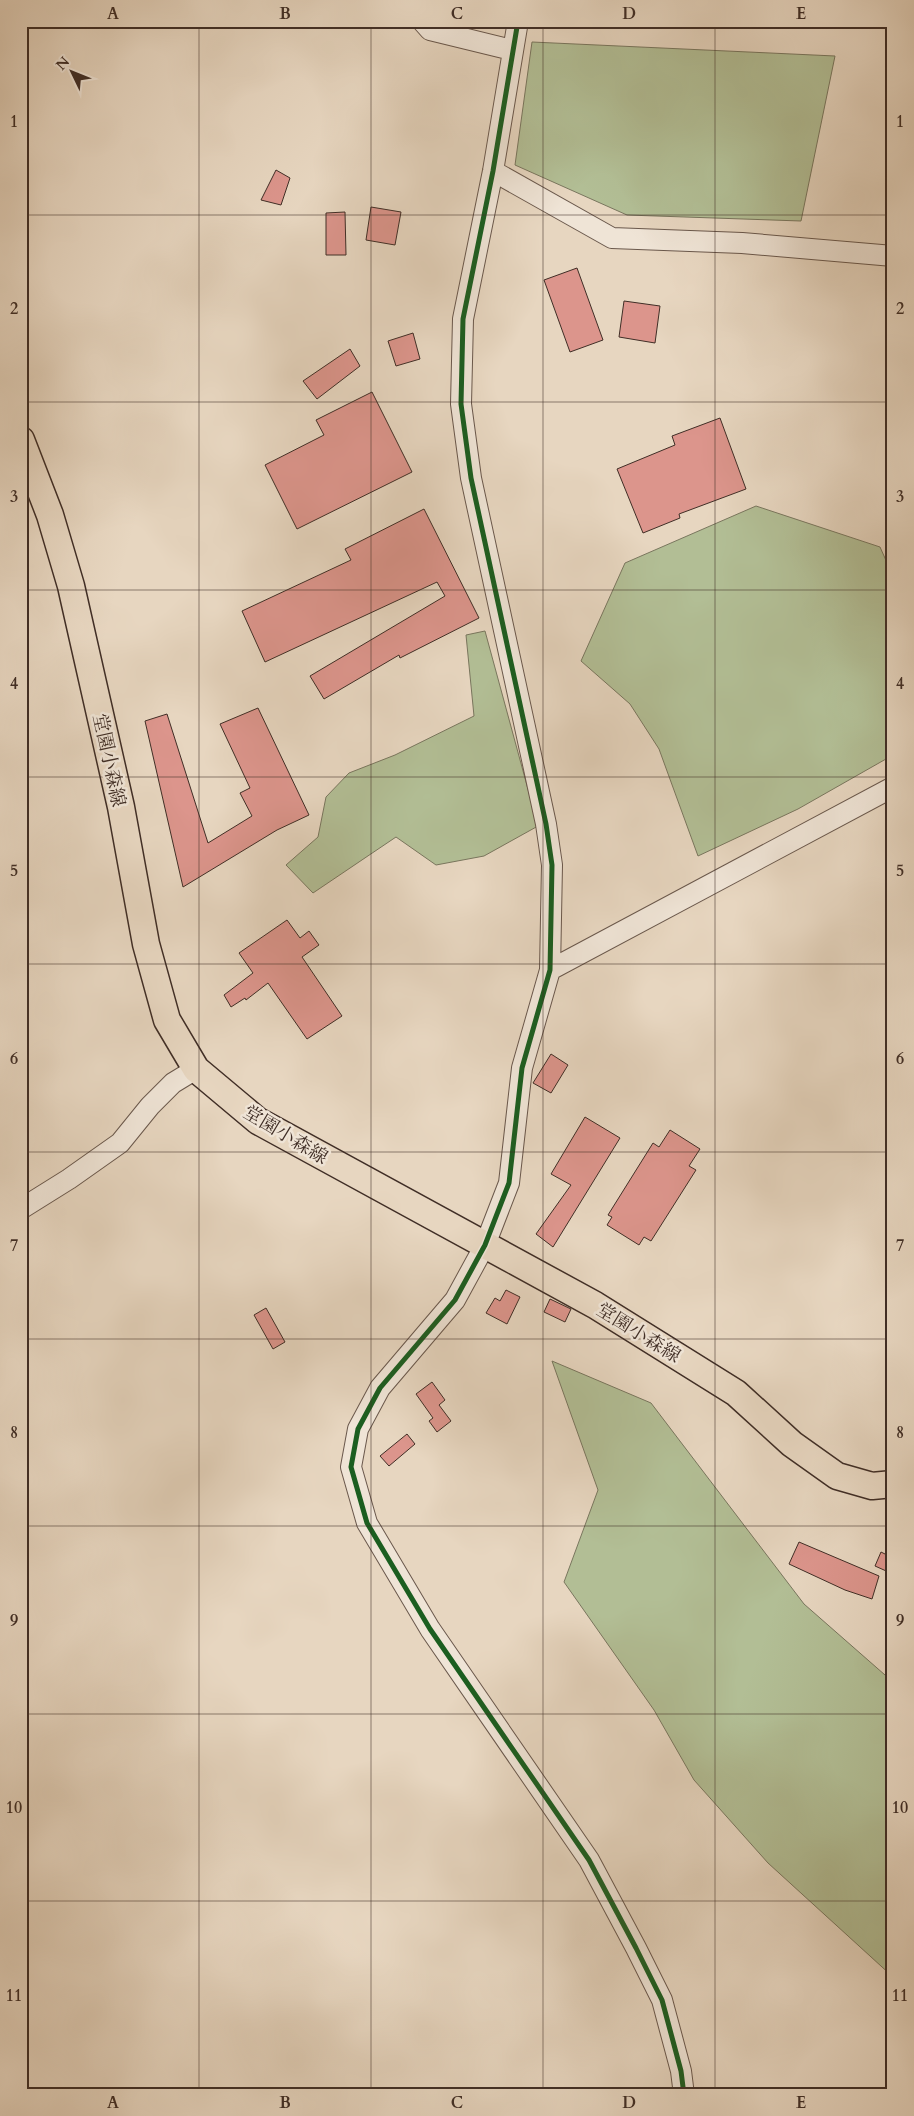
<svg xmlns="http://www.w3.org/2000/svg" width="914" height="2116" font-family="Cardo,'Noto Serif JP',serif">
<rect width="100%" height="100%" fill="#e7d6c0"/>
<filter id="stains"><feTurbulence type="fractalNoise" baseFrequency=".004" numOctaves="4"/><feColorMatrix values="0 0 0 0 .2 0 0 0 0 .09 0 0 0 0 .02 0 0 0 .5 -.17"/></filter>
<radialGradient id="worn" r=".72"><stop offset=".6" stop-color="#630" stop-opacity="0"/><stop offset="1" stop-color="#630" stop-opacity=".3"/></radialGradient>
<!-- green -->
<path fill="#b2be95" stroke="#79765e" d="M532,42l303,14 -34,165 -174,-6 -112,-50z
M756,506l124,41 13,29v179l-95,54 -100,47 -39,-107 -29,-45 -49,-43 44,-98z
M485,631l53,195 -54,30 -48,9 -40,-28 -83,56 -27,-28 32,-28 8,-40 23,-24 46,-18 79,-39 -8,-81z
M552,1361l99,42 153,201 89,78v295l-125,-114 -74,-83 -40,-70 -90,-128 34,-92z"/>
<!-- building -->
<path fill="#dc958c" stroke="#402e26" d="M276,170l14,8 -9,27 -20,-5z
M371,207l30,5 -6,33 -29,-5z
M345,212l1,43h-20v-42z
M577,268l26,72 -33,12 -26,-72z
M624,301l36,5 -5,37 -36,-6z
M413,333l7,26 -24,7 -8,-25z
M350,349l10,17 -43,33 -14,-18z
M372,392l40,80 -115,57 -32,-64 59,-30 -8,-15z
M720,418l26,71 -67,25 1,4 -37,15 -26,-64 58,-24 -3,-9z
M424,509l55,109 -79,40 -1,-3 -75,44 -14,-23 135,-80 -8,-14 -172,80 -23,-51 109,-51 -6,-11z
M258,708l51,107 -32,15 -94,57 -38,-166 22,-7 41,129 44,-27 -12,-23 10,-5 -30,-64z
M287,920l13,18 9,-7 10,14 -17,12 40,59 -35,23 -39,-56 -22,17 -1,-2 -14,9 -7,-12 29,-22 -14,-20z
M551,1054l17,11 -17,28 -18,-10z
M585,1117l35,21 -67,109 -17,-13 35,-49 -20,-11z
M670,1130l30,19 -11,17 7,4 -45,71 -7,-4 -5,8 -32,-20 5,-8 -4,-2 45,-72 6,4z
M506,1290l14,7 -13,27 -21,-11 9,-15 5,3z
M550,1299l21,10 -6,13 -21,-10z
M266,1308l19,34 -12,7 -19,-34z
M432,1382l13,18 -6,5 12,16 -14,11 -8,-11 4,-3 -17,-24z
M407,1434l8,10 -26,22 -9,-10z
M799,1542l80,34 -7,23 -27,-9 -56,-26z
M881,1552l12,6v16l-18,-8z"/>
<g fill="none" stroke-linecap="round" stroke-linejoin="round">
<!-- minor casing -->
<g stroke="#6a584c" stroke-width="22">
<path id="minor" d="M422,21l8,9 82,20
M518,21l-25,150 -30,148 -2,85 10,74 75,346 6,41 -2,105 -28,98 -13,115 -24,62 -30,55 -75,88 -22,41 -7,38 16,56 63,106 159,231 47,88 26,52 19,71 3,24
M493,171l119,67 130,5 151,13
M550,970l343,-183
M21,1209l48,-30 51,-36 30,-37 23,-23 23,-14"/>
</g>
<!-- major casing -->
<g stroke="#402e26" stroke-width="29">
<path id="major" d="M21,440l29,75 21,71 50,221 25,137 21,76 29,49 62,52 337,184 141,88 56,51 45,32 35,10 21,-2"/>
</g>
<!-- minor -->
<use href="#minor" stroke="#efe4d6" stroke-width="20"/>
<!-- major -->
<use href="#major" stroke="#e7d6c0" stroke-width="26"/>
<!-- cycleway casing -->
<g stroke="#efe4d6" stroke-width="8">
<path id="cycleway" d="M518,21l-25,150 -30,148 -2,85 10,74 75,346 6,41 -2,105 -28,98 -13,115 -24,62 -30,55 -75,88 -22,41 -7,38 16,56 63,106 159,231 47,88 26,52 19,71 3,24"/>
</g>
<!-- cycleway -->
<use href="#cycleway" stroke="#1b5e20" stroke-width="5"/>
</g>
<!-- grid -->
<path fill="none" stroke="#402e26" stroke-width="1" stroke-opacity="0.55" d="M199,21v2074M371,21v2074M543,21v2074M715,21v2074M21,215h872M21,402h872M21,590h872M21,777h872M21,964h872M21,1152h872M21,1339h872M21,1526h872M21,1714h872M21,1901h872"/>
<g text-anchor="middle" stroke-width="5" stroke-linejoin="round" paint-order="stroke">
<!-- street labels -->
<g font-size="19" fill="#402e26" stroke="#efe4d6">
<text transform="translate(110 760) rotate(78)" y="7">堂園小森線</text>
<text transform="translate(286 1134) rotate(31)" y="7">堂園小森線</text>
<text transform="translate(639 1332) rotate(32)" y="7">堂園小森線</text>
</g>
</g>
<!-- margin -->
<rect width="914" height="2116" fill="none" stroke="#e7d6c0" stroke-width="55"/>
<!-- north arrow -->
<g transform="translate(72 72) rotate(313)" stroke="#efe4d6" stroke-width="4" paint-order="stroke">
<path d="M0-4L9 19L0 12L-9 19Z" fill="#402e26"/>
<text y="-8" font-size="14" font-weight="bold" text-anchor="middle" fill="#402e26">N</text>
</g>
<rect x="28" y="28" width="858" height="2060" fill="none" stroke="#402e26" stroke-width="2"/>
<g font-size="16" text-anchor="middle" font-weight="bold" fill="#402e26">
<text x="113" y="19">A</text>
<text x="285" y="19">B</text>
<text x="457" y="19">C</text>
<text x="629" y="19">D</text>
<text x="801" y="19">E</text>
<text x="14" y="127">1</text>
<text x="900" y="127">1</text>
<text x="14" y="314">2</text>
<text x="900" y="314">2</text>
<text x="14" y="502">3</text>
<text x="900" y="502">3</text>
<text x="14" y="689">4</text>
<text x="900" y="689">4</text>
<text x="14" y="876">5</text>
<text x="900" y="876">5</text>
<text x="14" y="1064">6</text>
<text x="900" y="1064">6</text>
<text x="14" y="1251">7</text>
<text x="900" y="1251">7</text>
<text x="14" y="1438">8</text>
<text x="900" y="1438">8</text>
<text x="14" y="1626">9</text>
<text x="900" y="1626">9</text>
<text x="14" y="1813">10</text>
<text x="900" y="1813">10</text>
<text x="14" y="2001">11</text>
<text x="900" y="2001">11</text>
<text x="113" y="2108">A</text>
<text x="285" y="2108">B</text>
<text x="457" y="2108">C</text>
<text x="629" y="2108">D</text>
<text x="801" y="2108">E</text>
</g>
<rect width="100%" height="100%" filter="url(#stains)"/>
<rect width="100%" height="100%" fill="url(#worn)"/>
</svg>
